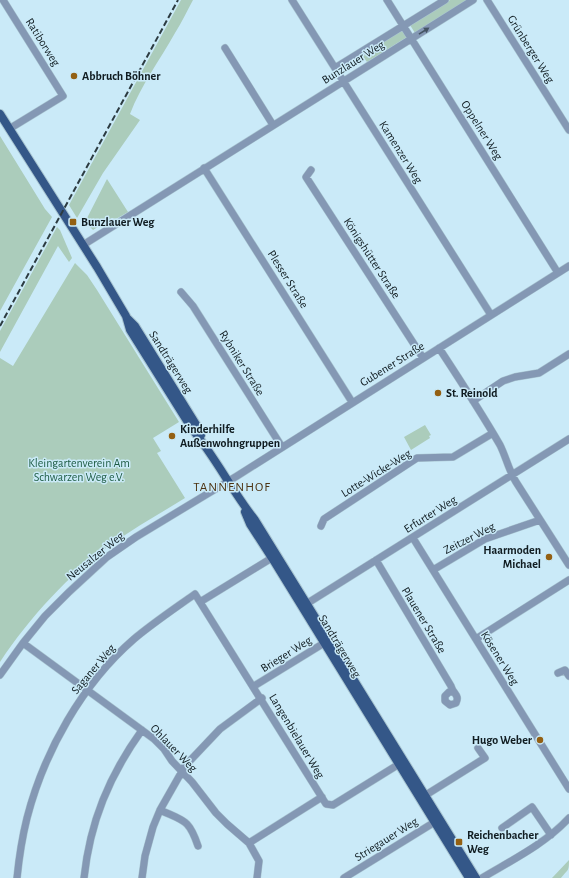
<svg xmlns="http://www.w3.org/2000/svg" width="569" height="878" font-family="'Alegreya Sans',sans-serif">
<rect width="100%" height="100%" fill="#caeaf8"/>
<!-- green -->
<path fill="#abccbb" d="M181,0h12c-6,11 -11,22 -18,33 -15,27 -34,52 -45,81l10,6 -37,53 -26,45 -8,-13z
M450,0h17l-52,33 -5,-8z
M402,30l5,7 -40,25 -5,-7z
M0,136l45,73 7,8 -52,94z
M107,179l21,33 -12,7 -4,-1 -19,12 -8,-8z
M57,227l3,3 12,28 -3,4 -11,-16 -58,106v-21z
M75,263l12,12 10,15 82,132 -26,16 8,13 -4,2 28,45c-24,15 -49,29 -72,45 -45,32 -83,74 -113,119v-304l13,8z
M425,425l6,10 -2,1 1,2 -19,12 -7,-13z
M569,860c0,12 -1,9 -8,18h-9z"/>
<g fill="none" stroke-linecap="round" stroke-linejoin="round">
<!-- minor casing -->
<g stroke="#a9c5d1" stroke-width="8">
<path id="minor" d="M3,0l60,96 -54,33
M292,0l199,315
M387,0l171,273
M487,0l82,130
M225,48l48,77
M335,68l110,-68
M204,168l148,234
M311,170l-5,7 117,181
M83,245l390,-245
M181,292l12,14 89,141
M439,348c21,32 42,64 61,97 6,12 9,26 16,37l53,83
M473,401l30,-20 12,-4 24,-4 30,-19
M321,526l3,-7 93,-61 36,-1 40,-24
M413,538l156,251
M376,560l75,126c2,8 9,9 5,17l-6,2 -5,-4v-5l4,-4h4
M433,570l52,-31 55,-19
M200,602l126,202 7,1 71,-44
M303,606l266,-167
M476,639l93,-59
M23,643l131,96 10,10 8,12 20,21 24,31 11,11 22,19 10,18 -2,17
M558,673l7,-3 4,6
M0,675l23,-32 22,-27 24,-24 38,-35 29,-20 101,-61 332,-210
M254,686l75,-46
M421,798l64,-40 -7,-10
M160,810c24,11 29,9 38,36
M502,828l30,-21 19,28
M249,843l73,-46
M17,878c2,-20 5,-40 10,-60 17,-66 55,-134 107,-179 19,-16 40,-30 61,-45l5,8 75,-46
M84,878c6,-56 25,-102 58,-148
M142,878l3,-22 8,-29 7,-17 25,-44 35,-37 42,-31
M344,878l94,-58
M482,878c30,-18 63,-34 87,-60"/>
</g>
<!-- major casing -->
<g stroke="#a9c5d1" stroke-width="10">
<path id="major" d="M0,114l97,153 29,49 4,14 62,99c24,29 40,62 63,91l221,358
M127,318l8,8 62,100 4,9
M245,512l5,12 22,34 197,320"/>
</g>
<!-- minor -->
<use href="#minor" stroke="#8498b4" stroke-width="7"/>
<!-- major -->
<use href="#major" stroke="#345788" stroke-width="8"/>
<!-- rail -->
<path stroke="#2c3b41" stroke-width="2" stroke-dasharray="6 3" stroke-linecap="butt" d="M0,326l178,-326"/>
</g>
<!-- one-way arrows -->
<defs><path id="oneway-solid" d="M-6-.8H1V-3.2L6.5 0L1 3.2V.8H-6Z"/></defs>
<use fill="#445463" href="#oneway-solid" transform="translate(424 31) rotate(-32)"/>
<!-- markers -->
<g fill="#936013" stroke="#caeaf8" stroke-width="1.5">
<circle cx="74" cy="76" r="4"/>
<rect x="69" y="218" width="8" height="8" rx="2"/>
<circle cx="438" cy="393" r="4"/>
<circle cx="172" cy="436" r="4"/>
<circle cx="549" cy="557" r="4"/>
<circle cx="540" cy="740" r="4"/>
<rect x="455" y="838" width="8" height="8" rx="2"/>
</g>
<g text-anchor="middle" stroke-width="3" stroke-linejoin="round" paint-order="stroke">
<!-- street labels -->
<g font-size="12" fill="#101c21" stroke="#caeaf8">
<text transform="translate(43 42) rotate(58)" y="4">Ratiborweg</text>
<text transform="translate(531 49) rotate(58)" y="4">Grünberger Weg</text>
<text transform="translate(353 62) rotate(-32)" y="4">Bunzlauer Weg</text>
<text transform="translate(482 130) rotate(58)" y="4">Oppelner Weg</text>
<text transform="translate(401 152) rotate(58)" y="4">Kamenzer Weg</text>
<text transform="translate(372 258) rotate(57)" y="4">Königshütter Straße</text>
<text transform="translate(288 279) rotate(58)" y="4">Plesser Straße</text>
<text transform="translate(171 362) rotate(58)" y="4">Sandträgerweg</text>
<text transform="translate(242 363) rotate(58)" y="4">Rybniker Straße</text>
<text transform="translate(392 364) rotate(-32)" y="4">Gubener Straße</text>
<text transform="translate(376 473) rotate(-32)" y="4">Lotte-Wicke-Weg</text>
<text transform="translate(430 514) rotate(-32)" y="4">Erfurter Weg</text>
<text transform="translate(469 538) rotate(-27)" y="4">Zeitzer Weg</text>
<text transform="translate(95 556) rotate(-39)" y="4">Neusalzer Weg</text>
<text transform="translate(424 620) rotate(59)" y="4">Plauener Straße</text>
<text transform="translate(340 646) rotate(59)" y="4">Sandträgerweg</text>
<text transform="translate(286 654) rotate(-32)" y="4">Brieger Weg</text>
<text transform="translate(500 658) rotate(58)" y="4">Kösener Weg</text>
<text transform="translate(93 669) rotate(-50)" y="4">Saganer Weg</text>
<text transform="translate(297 736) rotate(59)" y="4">Langenbielauer Weg</text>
<text transform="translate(174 748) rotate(46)" y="4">Ohlauer Weg</text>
<text transform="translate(386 839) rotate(-32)" y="4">Striegauer Weg</text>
</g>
<!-- poi labels -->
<g font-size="12" font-weight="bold" fill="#101c21" stroke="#caeaf8" text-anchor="start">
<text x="82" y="80">Abbruch Böhner</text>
<text x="81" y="226">Bunzlauer Weg</text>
<text x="446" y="397">St. Reinold</text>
<text x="180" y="433">Kinderhilfe<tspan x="180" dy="14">Außenwohngruppen</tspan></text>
<text x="541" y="554" text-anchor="end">Haarmoden<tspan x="541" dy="14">Michael</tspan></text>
<text x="532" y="744" text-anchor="end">Hugo Weber</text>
<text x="467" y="839">Reichenbacher<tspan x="467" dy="14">Weg</tspan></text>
</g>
<!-- park labels -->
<g font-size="12" fill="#1d5b43" stroke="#caeaf8">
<text x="79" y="467">Kleingartenverein Am<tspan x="79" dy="14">Schwarzen Weg e.V.</tspan></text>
</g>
<!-- neighbourhood labels -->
<g font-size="13" letter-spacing="1" fill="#4d3312" stroke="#caeaf8">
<text x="232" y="491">TANNENHOF</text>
</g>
</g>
</svg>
